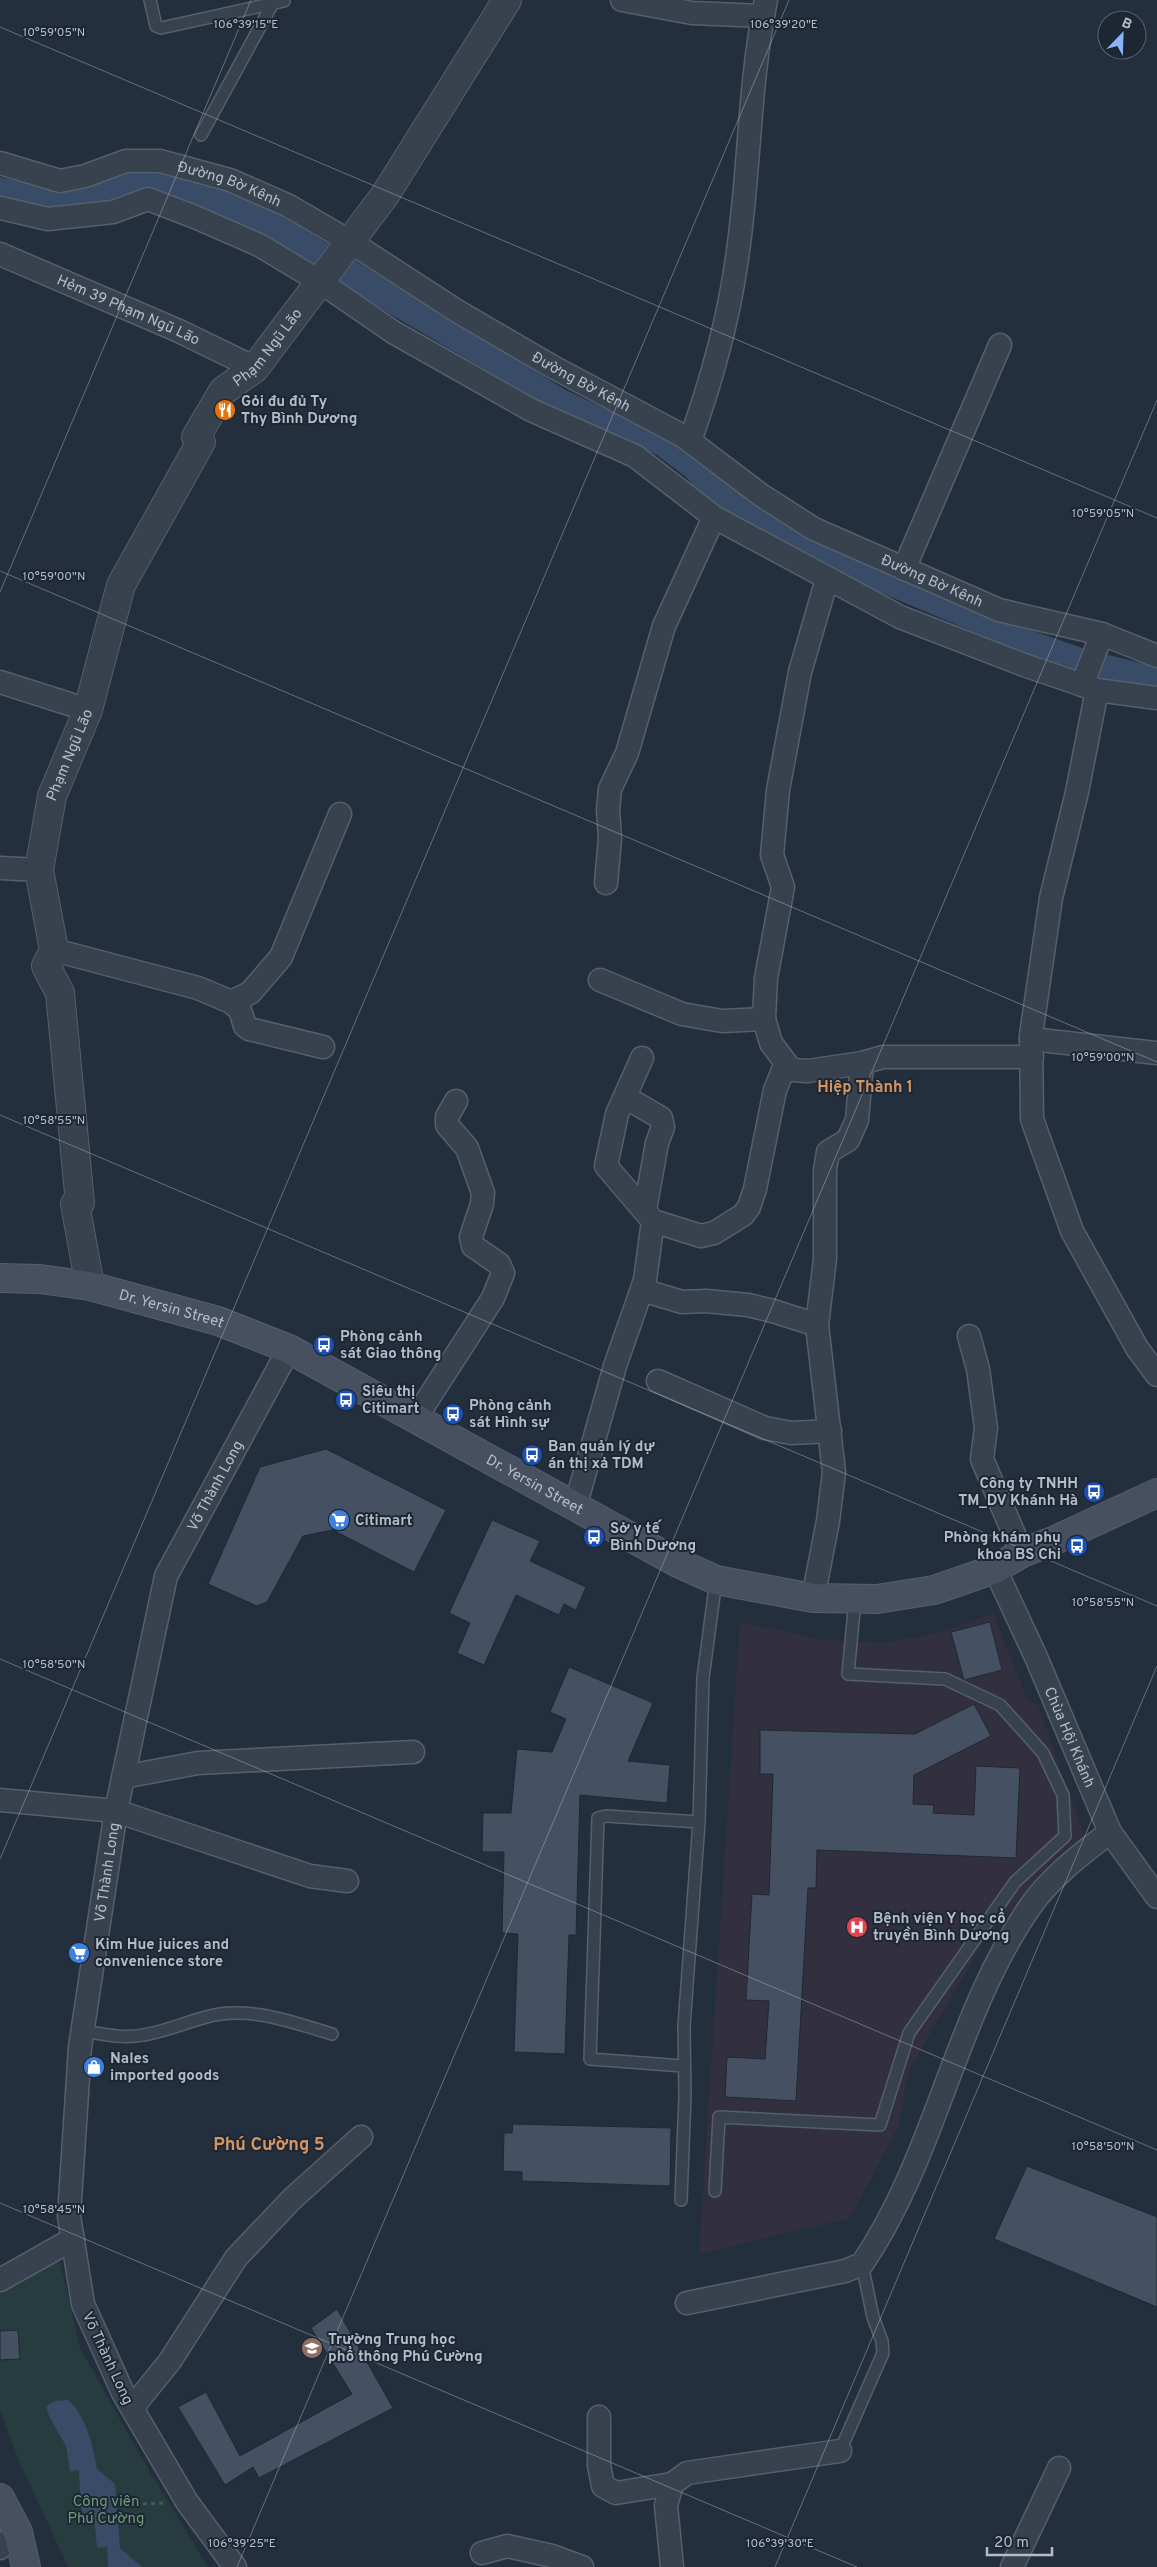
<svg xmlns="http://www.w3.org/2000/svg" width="1157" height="2567" font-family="Overpass,sans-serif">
<rect width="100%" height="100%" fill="#242f3e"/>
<!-- medical -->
<path fill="#32303f" d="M993,1614l35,87 10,4 51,145 -64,47 -38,39 -72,124 -7,13 -9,52 -49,93 -151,36 41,-632 82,18 62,3 50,-9z"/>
<!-- green -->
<path fill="#263c3f" d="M57,2249l23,99 68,121 60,98h-140l-48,-104 -20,-52v-130z"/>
<!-- water -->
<path fill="#394c67" d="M128,169l46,3 68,24 52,27 270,166 115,55 90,66 92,53 110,46 117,41 69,17v23l-38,-6 -58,-15 -222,-94 -137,-78 -16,-20 -29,-22 -120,-55 -181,-106 -189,-95 -32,-8 -41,15 -41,6 -53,-13v-22l53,12z
M68,2400c18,15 25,46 29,69l18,15 5,64 22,19h-34l-1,-20 -10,1 -3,-33 -10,1 -3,-8 -2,-38 -9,1 -4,-25 -17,-30 -3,-10 9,-5z"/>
<!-- building -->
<path fill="#455162" stroke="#1f2835" d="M326,1449l120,61 -32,62 -81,-42 -30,6 -36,66 -10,4 -49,-22 52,-117z
M492,1520l48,21 -10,20 56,26 -10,23 -12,-6 -5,11 -43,-20 -32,70 -27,-12 13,-30 -21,-10z
M990,1622l12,48 -38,10 -13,-48z
M569,1667l84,36 -25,58 42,4 -3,38 -87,-8 -4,140h-7l-4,119 -51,-2 4,-118 -16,-1 2,-81h-22l1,-39h28l6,-64 35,3 14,-33 -16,-7z
M974,1704l17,32 -77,39 -1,29 21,1 -1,8 41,2 2,-49 44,2 -4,90 -199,-8 -1,38h-8l-12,213 -71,-4 2,-40 38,2 4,-58 -23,-1 6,-106 17,1 4,-121h-13v-44l155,4z
M513,2124l158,4 -1,58 -148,-5v-9l-19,-1 1,-38h8z
M1027,2166l130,51v90l-163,-68z
M337,2309l56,99 -134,70 -6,-11 -28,18 -47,-78 28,-15 34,64 112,-62 -41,-66z
M18,2330l2,29 -20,1v-29z"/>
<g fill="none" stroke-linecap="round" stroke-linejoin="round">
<!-- service casing -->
<g stroke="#565f6c" stroke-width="14">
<path id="service" d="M150,0l6,26 5,2 123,-27
M201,135l72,-132
M83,2031c20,3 40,8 60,4 27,-4 51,-17 77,-21 39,-5 75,9 112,20
M683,2066l-93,-7 8,-241 8,-2 93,6
M715,2191l4,-74 161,8 29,-92 106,-151 50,-46 -2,-41 -20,-42 -43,-48 -55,-26 -97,-5 7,-74
M681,2200l4,-104 -1,-70 15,-204 4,-144 13,-98
M840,2451l43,-98 -1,-12 -9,-24 -11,-53"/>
</g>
<!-- minor casing -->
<g stroke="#565f6c" stroke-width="25">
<g id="minor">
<path d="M622,0l70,13 71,3"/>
<path id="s1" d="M0,163l60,18 25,-5 41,-15h34l70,19 59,26 60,35 108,70 96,56 130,69 78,59 53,34 185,81 103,24 55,22"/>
<path d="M0,208l48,11 65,-7 35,-13 47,18 64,28 60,36 74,51 138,78 104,46 79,61 186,100 124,48 73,25 60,8"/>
<path id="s2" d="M0,254l179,77 76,37"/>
<path d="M690,441c21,-59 37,-114 46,-176 14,-88 12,-178 30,-265"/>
<path d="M904,569l96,-224"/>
<path d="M827,579l-27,93 -22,118 -6,65 11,32 -17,91 -2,41 7,24 20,27 17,1 54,-8"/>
<path d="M0,682l88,28"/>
<path d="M1082,685l20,-51"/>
<path d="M1097,690l-20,102 -26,106 -20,137 1,84 40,112 65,117 20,27"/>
<path d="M0,868l39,2"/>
<path d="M606,883l4,-44 -2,-29 2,-21 17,-36 37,-127 50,-109"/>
<path d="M54,950l144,38 33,14 9,8 5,16 4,3 74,18"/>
<path d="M600,980l82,34 40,7 42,-2"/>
<path d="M231,1002l19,-9 31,-36 59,-143"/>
<path d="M1031,1039l126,14"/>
<path d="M625,1097l36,21 2,9 -6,16 -12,67"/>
<path d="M653,1221l48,15 13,-3 29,-18 6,-8 6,-18 20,-99 11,-27"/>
<path d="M642,1290l40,12 24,-1 42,4 25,6 44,14"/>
<path d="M969,1336l9,33 8,59 -4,31 40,94"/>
<path d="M658,1381l107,47 26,5 39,-2"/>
<path d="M415,1419l78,-121 10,-25 -4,-9 -26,-18 -2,-9 11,-33 1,-11 -16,-45 -20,-23v-8l9,-16"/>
<path d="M575,1507l40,-141 30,-86 8,-59 -47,-55 11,-52 25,-56"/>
<path id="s3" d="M995,1569l41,88 74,175 47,65"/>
<path d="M813,1598l15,-77 6,-49 -17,-147 8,-66v-89l3,-18 20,-12 9,-20 5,-57 21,-6h149"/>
<path d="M123,1777l75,-14 215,-11"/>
<path d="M0,1800l116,11 194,65 37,5"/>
<path d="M0,2280l73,-41"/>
<path d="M687,2303l158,-32 17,-7c75,-110 93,-251 170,-360 21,-29 51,-51 78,-72"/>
<path d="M132,2408l38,-47 66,-103 56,-59 69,-62"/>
<path d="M599,2417v48l4,21 13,7 56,-9"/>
<path d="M0,2548l18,-16"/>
<path d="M482,2553l25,-7 45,10 30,11"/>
<path id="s4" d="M235,2567l-48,-65 -64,-109 -40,-89 -14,-88 11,-169 36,-236 50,-235 123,-227"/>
<path d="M672,2567l-6,-62 6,-21 15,-11 153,-22"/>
<path d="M1012,2567l47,-99"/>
</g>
</g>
<!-- tertiary casing -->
<g stroke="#565f6c" stroke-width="30">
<g id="tertiary">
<path id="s5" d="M90,1286l-15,-82 5,-1 -20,-210 -14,-27 8,-16 -15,-80 13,-74 36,-86 33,-125 80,-143 -5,-5 27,-46 32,-23 130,-173 122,-195"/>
</g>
</g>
<!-- secondary casing -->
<g stroke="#565f6c" stroke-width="30">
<g id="secondary">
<path id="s6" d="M0,1278l40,1 50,7 128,35 71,28 389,214 38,17 97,18 64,1 57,-9 61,-21 27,-16 31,-12 104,-48"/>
<path d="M0,2498l18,34 8,35"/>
</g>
</g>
<!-- path -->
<path stroke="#44595c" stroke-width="3" stroke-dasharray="4 4" stroke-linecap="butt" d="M143,2504l21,-1"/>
<!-- service -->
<use href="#service" stroke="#38414e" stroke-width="11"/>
<!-- minor -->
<use href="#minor" stroke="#38414e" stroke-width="22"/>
<!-- tertiary -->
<use href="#tertiary" stroke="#38414e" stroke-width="28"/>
<!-- secondary -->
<use href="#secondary" stroke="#465061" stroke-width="28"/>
</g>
<!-- ticks -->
<path fill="none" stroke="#b4bcc9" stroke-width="1" stroke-opacity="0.45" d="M0,27l1157,491M0,571l1157,491M0,592l251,-592M0,1115l1157,491M0,1659l1157,491M0,1859l789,-1859M0,2203l857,364M237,2567l920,-2167M775,2567l382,-901"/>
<!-- icons -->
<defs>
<g id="restaurant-disc" transform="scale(1.125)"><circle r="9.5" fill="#e8710a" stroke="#1d2633"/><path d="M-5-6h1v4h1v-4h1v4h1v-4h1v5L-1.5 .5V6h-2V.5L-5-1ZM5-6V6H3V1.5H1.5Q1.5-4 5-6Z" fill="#fff"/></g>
<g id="bus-disc" transform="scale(1.125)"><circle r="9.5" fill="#1a4fb4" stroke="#1d2633"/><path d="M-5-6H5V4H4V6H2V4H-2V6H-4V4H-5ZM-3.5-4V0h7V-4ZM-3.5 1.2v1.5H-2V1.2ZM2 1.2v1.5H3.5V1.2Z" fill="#fff"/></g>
<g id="supermarket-disc" transform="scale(1.125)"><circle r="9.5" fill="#3f7fe0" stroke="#1d2633"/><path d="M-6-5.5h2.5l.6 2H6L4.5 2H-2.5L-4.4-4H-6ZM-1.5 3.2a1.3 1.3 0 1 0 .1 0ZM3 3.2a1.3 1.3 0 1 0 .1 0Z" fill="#fff"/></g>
<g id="hospital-disc" transform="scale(1.125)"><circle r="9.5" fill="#e0444e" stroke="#1d2633"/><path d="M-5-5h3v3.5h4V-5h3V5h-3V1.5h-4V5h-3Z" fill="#fff"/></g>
<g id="shop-disc" transform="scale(1.125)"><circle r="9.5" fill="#3f7fe0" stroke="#1d2633"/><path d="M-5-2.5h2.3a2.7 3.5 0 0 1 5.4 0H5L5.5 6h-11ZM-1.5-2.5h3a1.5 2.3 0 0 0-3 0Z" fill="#fff"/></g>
<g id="school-disc" transform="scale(1.125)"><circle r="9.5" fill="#8d6e63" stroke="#1d2633"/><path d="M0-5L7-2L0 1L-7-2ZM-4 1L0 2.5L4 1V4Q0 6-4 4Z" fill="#fff"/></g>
</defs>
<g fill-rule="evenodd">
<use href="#restaurant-disc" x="225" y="410"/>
<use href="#bus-disc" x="324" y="1345"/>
<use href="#bus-disc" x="346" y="1400"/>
<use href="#bus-disc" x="453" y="1414"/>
<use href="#bus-disc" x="532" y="1455"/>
<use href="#bus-disc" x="1094" y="1492"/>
<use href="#supermarket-disc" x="339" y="1520"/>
<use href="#bus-disc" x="594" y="1537"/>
<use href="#bus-disc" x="1077" y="1546"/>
<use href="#hospital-disc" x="857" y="1927"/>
<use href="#supermarket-disc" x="79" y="1953"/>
<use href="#shop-disc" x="94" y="2067"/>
<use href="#school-disc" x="312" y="2348"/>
</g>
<g text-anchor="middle" stroke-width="4" stroke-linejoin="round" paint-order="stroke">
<!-- street labels -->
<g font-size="15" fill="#b4bcc9" stroke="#1d2633">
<text dy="5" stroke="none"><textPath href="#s1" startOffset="239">Đường Bờ Kênh</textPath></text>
<text dy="5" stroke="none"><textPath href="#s2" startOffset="140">Hẻm 39 Phạm Ngũ Lão</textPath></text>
<text dy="5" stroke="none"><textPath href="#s5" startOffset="1014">Phạm Ngũ Lão</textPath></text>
<text dy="5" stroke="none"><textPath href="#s1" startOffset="644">Đường Bờ Kênh</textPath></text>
<text dy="5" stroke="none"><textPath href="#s1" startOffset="1049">Đường Bờ Kênh</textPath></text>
<text dy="5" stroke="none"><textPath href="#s5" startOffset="549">Phạm Ngũ Lão</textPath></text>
<text dy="5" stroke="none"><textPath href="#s6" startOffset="175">Dr. Yersin Street</textPath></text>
<text dy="5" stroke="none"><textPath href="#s6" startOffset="580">Dr. Yersin Street</textPath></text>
<text dy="5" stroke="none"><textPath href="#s4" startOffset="1145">Võ Thành Long</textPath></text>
<text dy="5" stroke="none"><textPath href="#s3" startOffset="184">Chùa Hội Khánh</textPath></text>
<text dy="5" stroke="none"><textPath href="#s4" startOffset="740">Võ Thành Long</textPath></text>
<text transform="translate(108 2358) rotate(65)" y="5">Võ Thành Long</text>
</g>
<!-- poi labels -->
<g font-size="15" font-weight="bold" fill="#b4bcc9" stroke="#1d2633" text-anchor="start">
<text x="241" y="406">Gỏi đu đủ Ty<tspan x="241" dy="17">Thy Bình Dương</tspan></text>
<text x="340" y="1341">Phòng cảnh<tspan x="340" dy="17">sát Giao thông</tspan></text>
<text x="362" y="1396">Siêu thị<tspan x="362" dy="17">Citimart</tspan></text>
<text x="469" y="1410">Phòng cảnh<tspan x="469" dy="17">sát Hình sự</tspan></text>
<text x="548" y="1451">Ban quản lý dự<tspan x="548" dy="17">án thị xả TDM</tspan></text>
<text x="1078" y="1488" text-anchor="end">Công ty TNHH<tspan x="1078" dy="17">TM_DV Khánh Hà</tspan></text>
<text x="355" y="1525">Citimart</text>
<text x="610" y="1533">Sở y tế<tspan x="610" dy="17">Bình Dương</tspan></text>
<text x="1061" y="1542" text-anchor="end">Phòng khám phụ<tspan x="1061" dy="17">khoa BS Chi</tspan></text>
<text x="873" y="1923">Bệnh viện Y học cổ<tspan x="873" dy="17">truyền Bình Dương</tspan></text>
<text x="95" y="1949">Kim Hue juices and<tspan x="95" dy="17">convenience store</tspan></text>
<text x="110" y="2063">Nales<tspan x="110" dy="17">imported goods</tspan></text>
<text x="328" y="2344">Trường Trung học<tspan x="328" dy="17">phổ thông Phú Cường</tspan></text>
</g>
<!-- park labels -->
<g font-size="15" fill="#6b9a76" stroke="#1d2633">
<text x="106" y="2506">Công viên<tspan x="106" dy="17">Phú Cường</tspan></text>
</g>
<!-- neighbourhood labels -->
<g font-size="16" font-weight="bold" fill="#d59563" stroke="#1d2633">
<text x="865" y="1092">Hiệp Thành 1</text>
</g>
<!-- quarter labels -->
<g font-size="18" font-weight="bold" fill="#d59563" stroke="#1d2633">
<text x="269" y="2150">Phú Cường 5</text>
</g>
</g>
<g font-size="12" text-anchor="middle" fill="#b4bcc9" stroke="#1d2633" stroke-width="4" stroke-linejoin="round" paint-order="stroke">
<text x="246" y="28">106°39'15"E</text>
<text x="784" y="28">106°39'20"E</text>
<text x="54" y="36">10°59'05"N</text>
<text x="1103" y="517">10°59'05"N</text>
<text x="54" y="580">10°59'00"N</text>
<text x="1103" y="1061">10°59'00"N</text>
<text x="54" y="1124">10°58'55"N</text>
<text x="1103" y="1606">10°58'55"N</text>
<text x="54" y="1668">10°58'50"N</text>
<text x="1103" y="2150">10°58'50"N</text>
<text x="54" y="2213">10°58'45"N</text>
<text x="242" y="2547">106°39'25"E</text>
<text x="780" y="2547">106°39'30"E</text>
</g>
<!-- north arrow -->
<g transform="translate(1122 35) rotate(23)"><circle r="24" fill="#1d2633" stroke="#59626f"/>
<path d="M0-4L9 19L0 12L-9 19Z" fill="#8ab4f8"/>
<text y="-8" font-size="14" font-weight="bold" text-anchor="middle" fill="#b4bcc9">B</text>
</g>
<!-- scale -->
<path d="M987 2547v8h65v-8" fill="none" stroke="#b4bcc9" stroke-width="2.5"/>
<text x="994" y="2547" font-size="15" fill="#b4bcc9" stroke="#1d2633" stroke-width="4" paint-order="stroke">20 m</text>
</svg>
